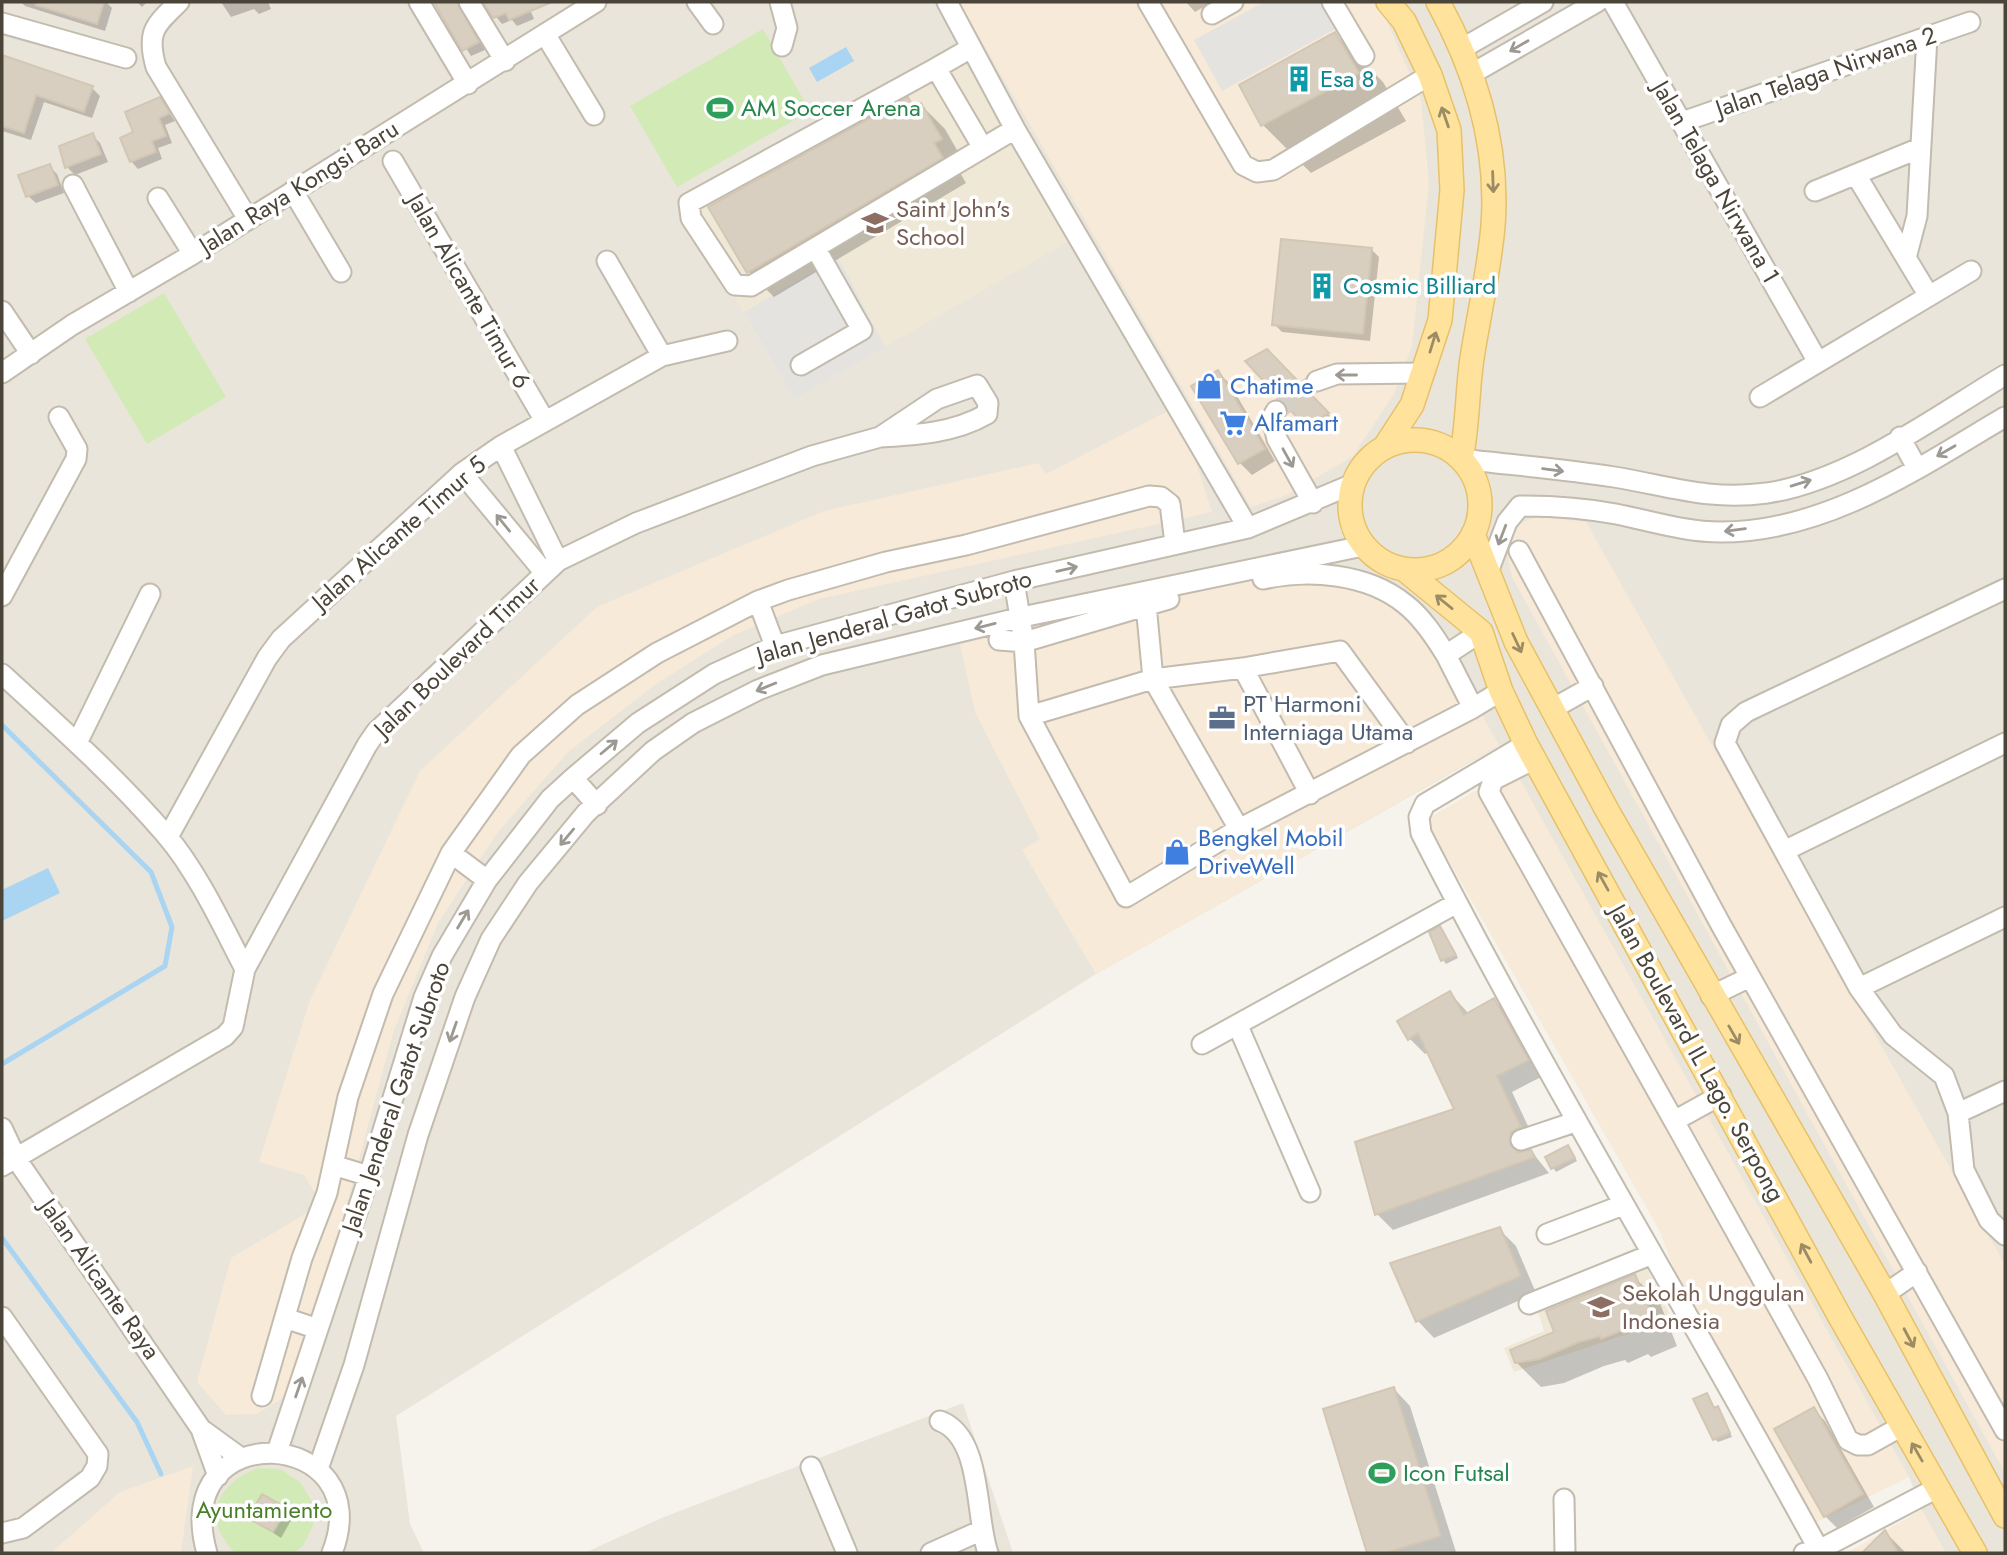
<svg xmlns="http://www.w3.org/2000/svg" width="2007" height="1555" font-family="Jost,sans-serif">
<rect width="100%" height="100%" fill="#f6f3ec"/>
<!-- residential -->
<path fill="#eae5da" d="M2,2h2003v1551h-158l75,-43 -13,-33 -95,46 -129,-227 -26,-67 -233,-409 88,-51 -15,-23 -403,228 -700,442 14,108 14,29h-422z
M963,1403l50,150h-429l80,-36z"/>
<!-- commercial -->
<path fill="#f7ead8" d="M959,2h413l12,13 37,84 8,85 -17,162 -18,48 -41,62 -66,39 -36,12z
M1170,410l26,53 16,49 -393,87 -85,36 -78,49 -88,68 -70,80 -60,91 -45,110 -96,356 -40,25 -31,1 -29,-33 34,-124 91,-54 -18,-29 -45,-13 51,-162 110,-229 177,-164 227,-96 214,-48 8,11z
M1536,516l50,6 419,743v208l-493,-896 -6,-29 11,-22z
M1303,567l49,7 78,51 69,120 -403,229 -74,-124 18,-11 -65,-127 -15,-68z
M1514,769l395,708 -95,46 -129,-227 -26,-67 -233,-409z
M193,1466l-12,87h-130l69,-61z
M1922,1510l24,43h-99z"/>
<!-- education -->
<path fill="#efe8d6" d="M956,46l113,195 -275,158 -113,-195z
M1638,1250l34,69 -158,53 -10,-24 40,-17 -11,-36z"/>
<!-- green -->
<path fill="#d2eab5" d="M763,29l47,82 -133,76 -47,-81z
M164,293l62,104 -79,47 -62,-105z
M257,1468l23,1 20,13 12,20 1,23 -10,21 -10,7h-58c-34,-35 -19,-68 22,-85z"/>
<!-- parking -->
<path fill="#e5e3e0" d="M1264,2h64l13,24 -119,65 -28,-51z
M838,257l47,90 -91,52 -50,-87z"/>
<!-- water -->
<path fill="#a9d4f2" d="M846,47l8,14 -37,21 -8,-14z
M48,868l12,25 -58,28v-31z"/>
<!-- shadow -->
<path fill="#0003" d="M21,2h85l6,6 -7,23 -80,-25z
M137,2h10l-5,5z
M221,2h47l3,7 -12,5 -5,-5 -23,8z
M437,2h30l-4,7 2,7 20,34 -14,6z
M484,2h43l7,17 -17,7 -5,-6 -10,4z
M1186,2h26l-17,10z
M1335,34l48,48 23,39 -95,52 -48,-48 -22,-40z
M2,57l90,31 8,8 -8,22 -48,-16 -13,38 -29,-9z
M160,99l15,22 -10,4 7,18 -14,5 4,11 -24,10 -7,-8 5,-28z
M907,100l9,8 5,-3 24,24 20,35 -7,5 8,14 -192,114 -25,-25 -38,-65z
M92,135l8,8 8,19 -33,13 -8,-8 -6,-20z
M49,166l8,8 7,19 -28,10 -8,-7z
M1371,249l8,8 -9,84 -88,-9 -8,-8z
M1267,351l64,66 -21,11 -62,-67z
M1218,372l12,12 45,77 -23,14 -12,-12z
M1440,928l18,30 -12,6 -3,-4z
M1450,993l19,21 25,-14 16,16 33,60 -31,16 24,51 -10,9 5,-1 18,22 -156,57 -16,-16 80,-104 -28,-58 -4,2 -16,-16z
M1568,1147l9,14 -21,11 -9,-14z
M1499,1229l17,17 20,47 -102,45 -16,-17z
M1634,1277l25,24 18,45 -26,11 -3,-3 -20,9 -3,-3 -21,6 -40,17 -23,4 -25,-25z
M1394,1389l16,17 46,146 -87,1 -44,-142z
M1707,1395l8,15 6,2 11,25 -14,5 -3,-3z
M1813,1409l12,12 49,86 -37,21 -12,-12z
M285,1509l8,8 -12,21 -31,-20z
M1885,1532l21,21h-42z"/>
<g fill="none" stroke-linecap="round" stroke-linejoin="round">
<!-- stream -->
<path stroke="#a9d4f2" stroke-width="5" d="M2,725l149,147 21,55 -7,39 -163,98
M2,1238l135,184 24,52"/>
</g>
<!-- building -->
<path fill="#d8cfc1" stroke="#d3c7b4" stroke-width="2" d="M37,2h67l-7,22 -61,-19z
M434,2h23l22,40 -17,9z
M483,2h69l-43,18 -3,-7 -13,5z
M1335,32l24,41 -98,53 -22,-41z
M2,55l91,31 -9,26 -48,-17 -12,38 -22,-7z
M160,97l10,16 -11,5 7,18 -14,5 4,11 -26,10 -10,-24 13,-6 -8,-20z
M908,97l5,10 8,-4 21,36 -8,4 9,15 -196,115 -39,-66z
M93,133l8,21 -36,14 -6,-22z
M50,164l8,21 -32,12 -8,-22z
M1281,239l91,9 -9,86 -91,-9z
M1267,349l62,64 -24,13 -60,-65z
M1218,370l47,79 -27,15 -47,-78z
M1440,926l16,29 -15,6 -12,-29z
M1450,991l14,24 30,-17 35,62 -32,16 24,51 -10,5 -1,12 8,8 13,-2 4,7 -160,58 -20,-73 99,-33 -36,-76 -10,7 -11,-19z
M1568,1145l7,13 -24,11 -6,-12z
M1500,1227l21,49 -105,46 -26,-59z
M1635,1274l19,47 -30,12 -1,-3 -22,9 -1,-3 -21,6 -40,17 -24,4 -5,-13 44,-18 -8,-21z
M1394,1387l47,149 -55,17h-19l-44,-144z
M1707,1393l7,15 4,-2 12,27 -17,7 -20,-41z
M1814,1407l49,87 -39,23 -50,-88z
M262,1494l25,14 -14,24 -25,-14z
M1885,1530l13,23h-36z"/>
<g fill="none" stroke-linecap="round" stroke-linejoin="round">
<!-- minor-tunnel -->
<path stroke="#d4d0c8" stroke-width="19" stroke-dasharray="19 10" stroke-linecap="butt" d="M1276,411l41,-30"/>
<!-- minor casing -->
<g stroke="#c2bbae" stroke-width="23">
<path id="minor" d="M179,2c-24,23 -33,30 -23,65l92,152
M419,2l49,82
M469,2l36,59
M697,2l16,22
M780,2l7,26 -5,18
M947,2l68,127 233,399
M1148,2l95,163 14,7 16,-2 157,-95
M1332,2l32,54
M1613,2l205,360
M1212,14l21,-12
M2,23l124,35
M545,34l49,81
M971,48l-35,20 47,80
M1463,48l80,-46
M936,68l-247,135 2,15 44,67 16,1 264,-157
M1473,73l124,-71
M1682,122l288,-100
M393,161l152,260
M1856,175l73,121
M73,185l56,107
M293,191l48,81
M1815,191l105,-43
M158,198l35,56
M1906,258l11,-42 10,-179
M607,261l55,95
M2,311l29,43
M801,365l61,-35 -46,-81
M2,373l70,-48 121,-71 403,-252
M1317,381l20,-7 87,-1
M1760,397l211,-126
M1276,411l-4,7 5,21 36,64
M1900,437l17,31
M501,446l57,115
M1461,459c51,6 102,10 153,18 55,9 95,24 153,16 82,-12 168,-76 238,-118
M462,473l82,99
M1519,551l202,374 284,505
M1488,572l19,-50 13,-16c33,0 64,2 96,8 35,7 69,18 105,18 106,0 197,-64 284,-115
M1263,579c45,-10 104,-6 142,25 17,13 30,33 41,51l35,-23
M1014,581l10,61 145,-43
M2005,589l-259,123 -15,13 -6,18 134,245 34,47 51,41 14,37 6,57 25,50 16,15
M1145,594l8,85 86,150
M2,596l74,-137 1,-10 -18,-32
M758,601l17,45
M999,640l25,2 5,74 97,181 113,-68 234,-121 28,-17
M1446,655l27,53
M1243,668l97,-17 67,92
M2,674c56,51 114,103 164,161 31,36 57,92 79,134
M1552,709l41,-23
M1029,716l124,-37 90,-11 67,126
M77,743l73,-149
M1526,744l-101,60 -6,13 2,16c124,243 267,477 398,717
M1535,759l-42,21 -4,12 185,329
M573,778l24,27
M168,837l99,-179 14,-19 181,-166 39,-27 161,-90 65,-15
M1784,851l221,-108
M451,853l36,27
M1859,988l146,-71
M1711,996l39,-19
M1238,1026l72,166
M1202,1044l255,-141
M1721,1095l-47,26 144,258 30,61 10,5h10l34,-19
M1958,1113l47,-22
M2,1128l15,32 184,269 17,47
M1521,1140l54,-18
M333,1165l36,11
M2,1166l223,-130 8,-9 12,-58 122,-224 9,-13 182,-171 78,-38 176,-67 68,-19 57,-38 40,-14 11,18 -1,11c-33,19 -70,21 -107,23
M1547,1234l76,-29
M1885,1294l32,-22
M1529,1304l121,-49
M2,1317l96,137 -1,12 -7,12 -67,50 -21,5
M285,1318l33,11
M262,1396l40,-138 25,-65 21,-96 35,-103 68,-141 70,-98 56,-50 80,-52 101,-52 30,-11 98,-28 80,-17 183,-49 12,1 9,7 5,39
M940,1421c43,16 35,96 48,132
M201,1429l40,29
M277,1452l92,-276 55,-179 18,-41 45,-76 63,-81 23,-21 65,-55 76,-49 61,-28 239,-65 234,-53 105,-44
M811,1467l36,86
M318,1469l36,-104 64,-230 47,-138 26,-58 37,-56 58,-70 67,-62 40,-28 65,-33 64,-25 200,-48 341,-71
M1564,1499l1,54
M207,1553c-40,-140 174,-126 125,0
M931,1553l49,-22
M1804,1553l15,-3 118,-62"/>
</g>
<!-- major casing -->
<g stroke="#e6c16a" stroke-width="26">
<path id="major" d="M1438,2c38,69 61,145 55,224 -4,45 -14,88 -21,132 -5,34 -4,67 -11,101
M1350 505a65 65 0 1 1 130 0a65 65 0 1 1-130 0Z
M1384,448l28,-43 28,-85 12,-130 -3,-60 -19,-55 -26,-54 -16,-19
M1473,534l43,108 92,170 277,482 120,222
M1405,570l76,62 20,59 25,53 314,573 135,236"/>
</g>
<!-- minor -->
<use href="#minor" stroke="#fff" stroke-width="19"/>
<!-- major -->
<use href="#major" stroke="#ffe39c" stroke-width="23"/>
</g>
<!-- one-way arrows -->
<defs><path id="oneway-shaft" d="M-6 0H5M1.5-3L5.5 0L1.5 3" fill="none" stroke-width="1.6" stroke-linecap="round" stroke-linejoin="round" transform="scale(1.75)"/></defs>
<g stroke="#9c9892">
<use href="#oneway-shaft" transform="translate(1519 46) rotate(150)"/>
<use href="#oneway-shaft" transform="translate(1346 375) rotate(180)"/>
<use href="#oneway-shaft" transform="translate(1946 451) rotate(150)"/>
<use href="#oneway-shaft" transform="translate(1288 458) rotate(61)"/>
<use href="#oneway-shaft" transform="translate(1553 470) rotate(7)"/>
<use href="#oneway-shaft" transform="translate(1801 483) rotate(-17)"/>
<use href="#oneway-shaft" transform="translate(503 523) rotate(-129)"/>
<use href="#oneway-shaft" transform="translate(1735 530) rotate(173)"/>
<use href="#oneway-shaft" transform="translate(1502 535) rotate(111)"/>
<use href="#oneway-shaft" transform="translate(1067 569) rotate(-13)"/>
<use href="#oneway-shaft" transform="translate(985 626) rotate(166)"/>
<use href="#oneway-shaft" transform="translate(766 687) rotate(158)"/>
<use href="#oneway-shaft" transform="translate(609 747) rotate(-40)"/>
<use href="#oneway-shaft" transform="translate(567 837) rotate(130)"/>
<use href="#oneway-shaft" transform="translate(463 919) rotate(-59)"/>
<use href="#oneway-shaft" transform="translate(453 1032) rotate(109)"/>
<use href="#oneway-shaft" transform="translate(299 1387) rotate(-71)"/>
</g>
<g stroke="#9c8c66">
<use href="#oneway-shaft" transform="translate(1445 117) rotate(-109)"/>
<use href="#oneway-shaft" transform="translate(1493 182) rotate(88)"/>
<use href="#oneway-shaft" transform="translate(1433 342) rotate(-73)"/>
<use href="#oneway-shaft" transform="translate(1444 602) rotate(-141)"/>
<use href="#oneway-shaft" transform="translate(1517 643) rotate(65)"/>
<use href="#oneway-shaft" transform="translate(1603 881) rotate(-119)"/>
<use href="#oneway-shaft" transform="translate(1734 1035) rotate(60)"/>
<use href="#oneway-shaft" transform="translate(1806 1253) rotate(-118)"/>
<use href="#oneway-shaft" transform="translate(1909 1338) rotate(62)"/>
<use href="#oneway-shaft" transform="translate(1917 1452) rotate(-120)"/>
</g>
<!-- icons -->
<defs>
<g id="building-bare" transform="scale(2.1)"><path d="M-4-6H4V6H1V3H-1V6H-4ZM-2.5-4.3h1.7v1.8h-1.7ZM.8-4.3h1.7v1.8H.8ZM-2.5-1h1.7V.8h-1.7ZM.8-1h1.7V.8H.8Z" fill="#0f9aa8" stroke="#fff" stroke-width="2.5" paint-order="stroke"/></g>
<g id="stadium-bare" transform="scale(2.1)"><path d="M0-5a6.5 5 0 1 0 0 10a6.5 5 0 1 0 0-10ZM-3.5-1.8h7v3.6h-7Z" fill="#2e9e5b" stroke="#fff" stroke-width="2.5" paint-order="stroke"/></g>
<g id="school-bare" transform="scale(2.1)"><path d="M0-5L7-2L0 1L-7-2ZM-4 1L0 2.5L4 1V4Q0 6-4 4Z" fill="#8d6e63" stroke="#fff" stroke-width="2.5" paint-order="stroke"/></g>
<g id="shop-bare" transform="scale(2.1)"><path d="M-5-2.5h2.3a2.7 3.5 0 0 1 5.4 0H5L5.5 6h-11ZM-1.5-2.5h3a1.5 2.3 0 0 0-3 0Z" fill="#3f7fe0" stroke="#fff" stroke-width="2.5" paint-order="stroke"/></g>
<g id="supermarket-bare" transform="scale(2.1)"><path d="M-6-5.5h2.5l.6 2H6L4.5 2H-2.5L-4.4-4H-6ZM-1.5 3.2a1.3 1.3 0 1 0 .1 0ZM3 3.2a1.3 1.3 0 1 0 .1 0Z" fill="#3f7fe0" stroke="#fff" stroke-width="2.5" paint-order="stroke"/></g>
<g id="office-bare" transform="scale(2.1)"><path d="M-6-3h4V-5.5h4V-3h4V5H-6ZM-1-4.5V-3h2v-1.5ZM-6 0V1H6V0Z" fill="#5c6f8a" stroke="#fff" stroke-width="2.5" paint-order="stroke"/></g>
</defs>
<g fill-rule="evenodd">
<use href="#building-bare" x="1299" y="79"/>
<use href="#stadium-bare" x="720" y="108"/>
<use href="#school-bare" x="875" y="223"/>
<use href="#building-bare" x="1322" y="286"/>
<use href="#shop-bare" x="1209" y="386"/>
<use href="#supermarket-bare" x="1233" y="423"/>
<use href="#office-bare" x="1222" y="718"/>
<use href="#shop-bare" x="1177" y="852"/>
<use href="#school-bare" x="1601" y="1307"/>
<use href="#stadium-bare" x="1382" y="1473"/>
</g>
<g text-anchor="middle" stroke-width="7" stroke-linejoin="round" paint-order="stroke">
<!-- street labels -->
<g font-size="24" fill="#4b4439" stroke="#fff">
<text transform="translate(1826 72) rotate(-19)" y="8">Jalan Telaga Nirwana 2</text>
<text transform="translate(1716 182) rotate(60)" y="8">Jalan Telaga Nirwana 1</text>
<text transform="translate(299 187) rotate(-32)" y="8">Jalan Raya Kongsi Baru</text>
<text transform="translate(469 291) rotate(60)" y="8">Jalan Alicante Timur 6</text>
<text transform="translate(399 533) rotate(-41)" y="8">Jalan Alicante Timur 5</text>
<text transform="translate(894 617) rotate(-16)" y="8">Jalan Jenderal Gatot Subroto</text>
<text transform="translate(457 657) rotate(-44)" y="8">Jalan Boulevard Timur</text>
<text transform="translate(1697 1053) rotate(61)" y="8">Jalan Boulevard IL Lago. Serpong</text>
<text transform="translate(396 1097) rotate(-71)" y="8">Jalan Jenderal Gatot Subroto</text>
<text transform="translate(100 1279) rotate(55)" y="8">Jalan Alicante Raya</text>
</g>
<!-- culture labels -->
<g font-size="24" fill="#0d838f" stroke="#fff" text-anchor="start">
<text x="1320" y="87">Esa 8</text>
<text x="1343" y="294">Cosmic Billiard</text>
</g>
<!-- leisure labels -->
<g font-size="24" fill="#27864d" stroke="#fff" text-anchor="start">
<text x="741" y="116">AM Soccer Arena</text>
<text x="1403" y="1481">Icon Futsal</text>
</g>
<!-- education labels -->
<g font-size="24" fill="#785e54" stroke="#fff" text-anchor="start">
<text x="896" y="217">Saint John's<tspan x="896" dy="28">School</tspan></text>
<text x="1622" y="1301">Sekolah Unggulan<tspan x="1622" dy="28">Indonesia</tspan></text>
</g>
<!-- shop labels -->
<g font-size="24" fill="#366cbe" stroke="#fff" text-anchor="start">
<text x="1230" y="394">Chatime</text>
<text x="1254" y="431">Alfamart</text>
<text x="1198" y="846">Bengkel Mobil<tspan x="1198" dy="28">DriveWell</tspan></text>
</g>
<!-- service labels -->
<g font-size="24" fill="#4e5e75" stroke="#fff" text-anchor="start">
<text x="1243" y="712">PT Harmoni<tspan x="1243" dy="28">Interniaga Utama</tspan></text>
</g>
<!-- park labels -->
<g font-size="24" fill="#4a7f2a" stroke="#fff">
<text x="264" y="1518">Ayuntamiento</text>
</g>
</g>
<!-- border -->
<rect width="2007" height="1555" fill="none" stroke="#4b4439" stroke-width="7"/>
</svg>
